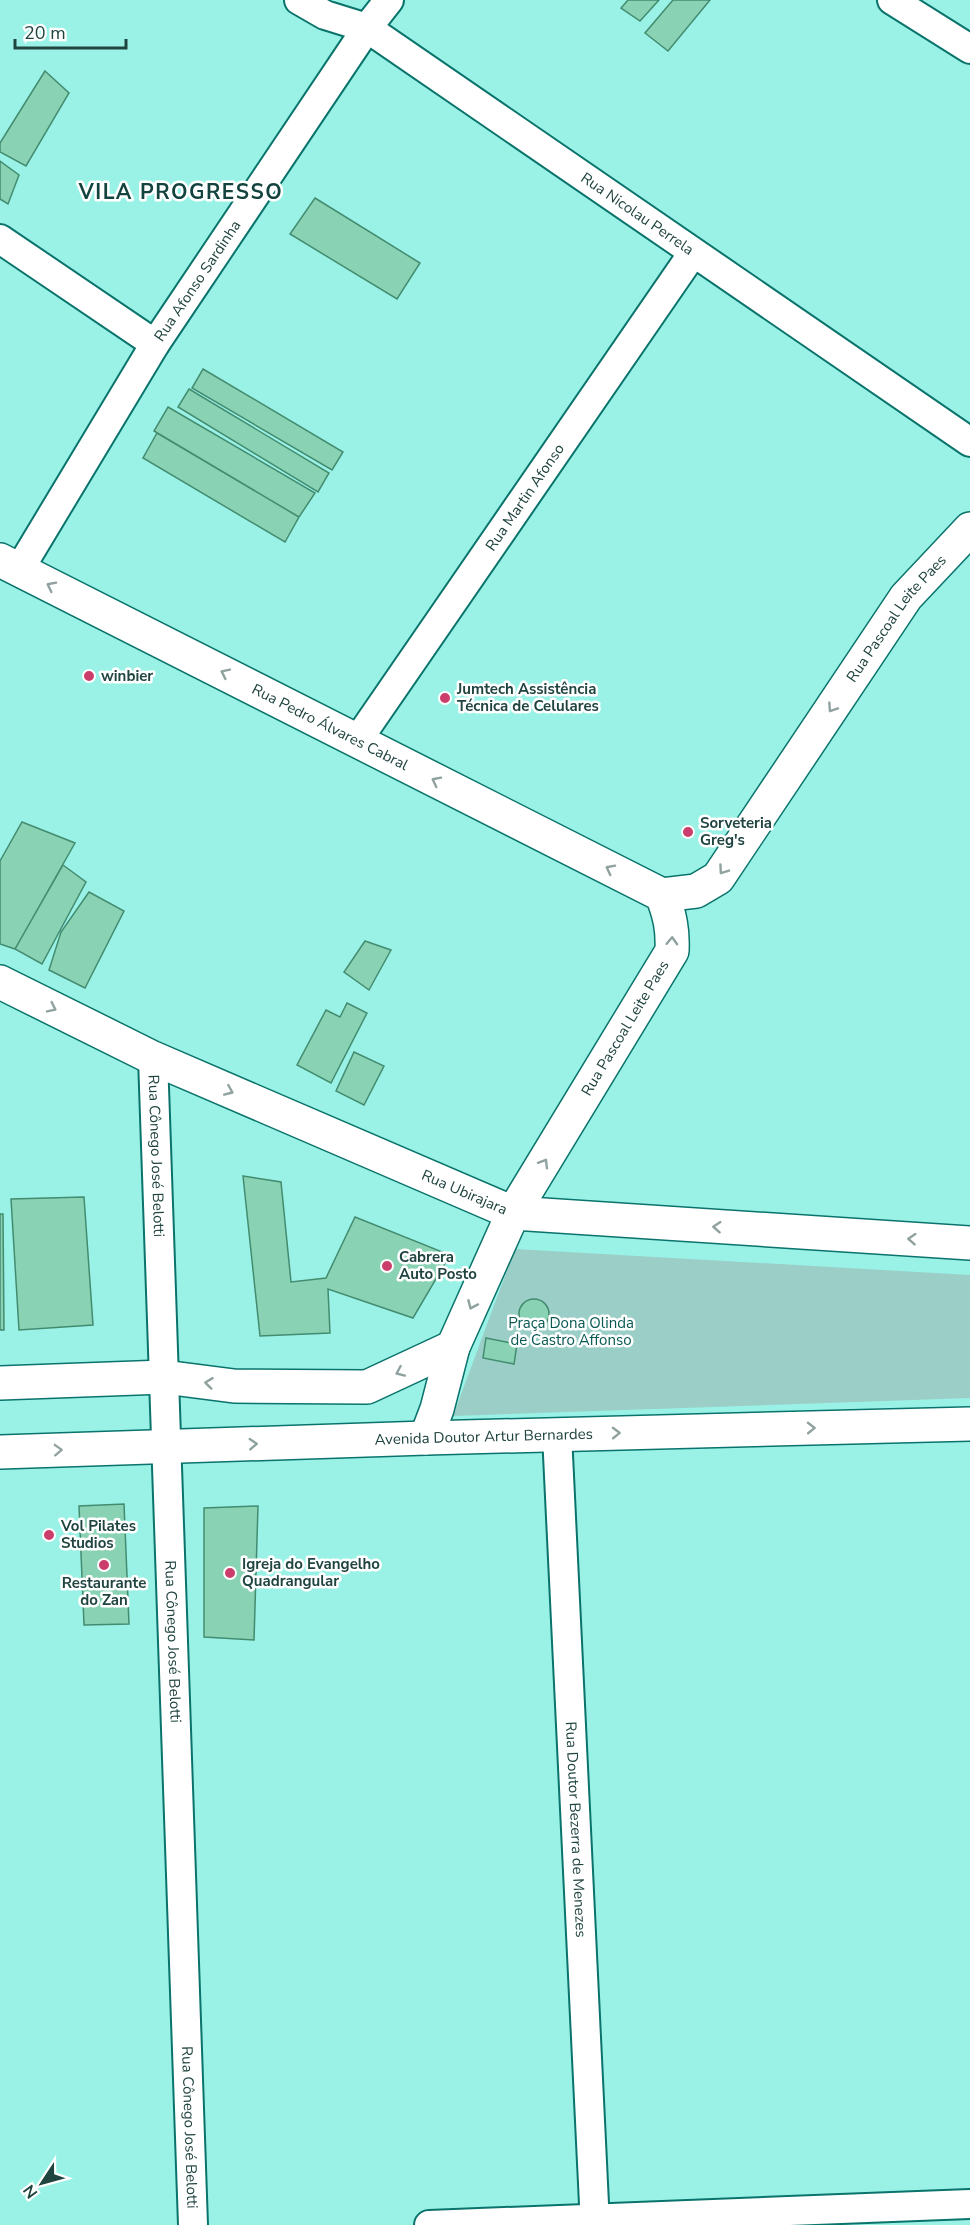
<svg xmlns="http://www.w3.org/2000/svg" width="970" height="2225" font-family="'Nunito Sans',sans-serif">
<rect width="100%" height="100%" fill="#9af2e7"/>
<!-- green -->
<path fill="#9acec7" d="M515,1249l455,26v123l-517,18z"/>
<!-- building -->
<path fill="#89d2b3" stroke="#438c70" stroke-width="1.5" d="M628,0h31l-19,21 -19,-13z
M673,0h37l-42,51 -23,-18z
M45,71l24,22 -43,73 -26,-14v-9z
M0,161l19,14 -11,29 -8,-5z
M315,198l105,65 -23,36 -107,-65z
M203,369l140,83 -11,18 -140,-82z
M189,389l140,84 -11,19 -140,-85z
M168,407l147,86 -16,24 -145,-86z
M157,433l142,84 -14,25 -142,-84z
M22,822l53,21 -60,106 -15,-5v-83z
M63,865l23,17 -44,82 -27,-15z
M89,892l35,19 -39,77 -36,-18 12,-38z
M365,941l26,9 -22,40 -25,-18z
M347,1003l20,10 -36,70 -34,-18 29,-55 14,7z
M354,1052l30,14 -20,39 -28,-14z
M243,1176l38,6 10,100 35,-4 29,-61 95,38 -37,63 -85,-29 2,44 -70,3z
M84,1197l9,128 -74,5 -8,-131z
M0,1214h3l1,116h-4z
M519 1314a15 15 0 1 1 30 0a15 15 0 1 1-30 0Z
M486,1338l31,6 -3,20 -31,-6z
M124,1504l5,120 -45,1 -5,-119z
M258,1506l-4,134 -50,-3v-129z"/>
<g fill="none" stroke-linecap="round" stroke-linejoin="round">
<!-- minor casing -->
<g stroke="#0a736b" stroke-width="32">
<g id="minor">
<path id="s1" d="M299,0l26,15 42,13 603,414"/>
<path d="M892,0l78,49"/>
<path d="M0,239l155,105"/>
<path id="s2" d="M19,570l136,-226 212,-316 22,-28"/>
<path id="s3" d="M357,741l336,-488"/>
<path id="s4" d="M153,1058l40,1167"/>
<path id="s5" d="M557,1434l38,791"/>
<path d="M429,2225l541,-21"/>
</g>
</g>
<!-- tertiary casing -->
<g stroke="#0a736b" stroke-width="36">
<g id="tertiary">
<path id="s6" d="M662,895l34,-4 22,-13 188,-281 64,-68"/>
</g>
</g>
<!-- secondary casing -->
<g stroke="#0a736b" stroke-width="36">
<g id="secondary">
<path id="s7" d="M0,560l662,335c8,20 11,35 10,56l-159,262 -60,134 -16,62 -11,29"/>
<path id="s8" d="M0,982l153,76 360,155 457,30"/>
<path d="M0,1383l164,-6 70,9 133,1 86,-40"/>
<path id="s9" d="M0,1452l426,-14 544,-14"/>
</g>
</g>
<!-- minor -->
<use href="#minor" stroke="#fff" stroke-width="28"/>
<!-- tertiary -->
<use href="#tertiary" stroke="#fff" stroke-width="33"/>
<!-- secondary -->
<use href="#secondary" stroke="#fff" stroke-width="33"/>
</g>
<!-- one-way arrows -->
<defs><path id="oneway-chevron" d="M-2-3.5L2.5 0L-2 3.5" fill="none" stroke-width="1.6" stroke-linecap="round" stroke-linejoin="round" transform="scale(1.5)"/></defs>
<g stroke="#90a2a0">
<use href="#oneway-chevron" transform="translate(51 586) rotate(-153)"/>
<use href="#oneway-chevron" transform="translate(225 673) rotate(-154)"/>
<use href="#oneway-chevron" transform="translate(832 708) rotate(124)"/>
<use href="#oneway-chevron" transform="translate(436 781) rotate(-153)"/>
<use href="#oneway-chevron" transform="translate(610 869) rotate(-153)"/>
<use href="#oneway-chevron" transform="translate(723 870) rotate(125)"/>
<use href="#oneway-chevron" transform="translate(672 941) rotate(-88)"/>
<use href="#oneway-chevron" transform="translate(52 1008) rotate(26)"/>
<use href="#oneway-chevron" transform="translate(229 1091) rotate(23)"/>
<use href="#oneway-chevron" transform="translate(544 1163) rotate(-59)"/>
<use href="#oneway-chevron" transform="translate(717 1227) rotate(-176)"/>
<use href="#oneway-chevron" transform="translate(912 1239) rotate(-176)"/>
<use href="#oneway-chevron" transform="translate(472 1305) rotate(114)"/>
<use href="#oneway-chevron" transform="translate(400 1372) rotate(156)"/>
<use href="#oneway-chevron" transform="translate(209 1383) rotate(-173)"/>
<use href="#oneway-chevron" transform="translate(811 1428) rotate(-1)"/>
<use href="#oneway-chevron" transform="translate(616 1433) rotate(-1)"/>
<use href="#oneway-chevron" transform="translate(253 1444) rotate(-3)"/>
<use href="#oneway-chevron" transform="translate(58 1450) rotate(-2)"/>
</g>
<!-- markers -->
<g fill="#cb3d6a" stroke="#fff" stroke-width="2">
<circle cx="89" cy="676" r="6"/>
<circle cx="445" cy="698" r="6"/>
<circle cx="688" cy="832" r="6"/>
<circle cx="387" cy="1266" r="6"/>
<circle cx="49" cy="1535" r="6"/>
<circle cx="104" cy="1565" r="6"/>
<circle cx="230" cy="1573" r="6"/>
</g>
<g text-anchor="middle" stroke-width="5" stroke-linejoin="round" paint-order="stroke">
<!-- street labels -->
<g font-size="15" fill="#204440" stroke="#fff">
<text dy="5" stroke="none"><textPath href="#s1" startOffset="402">Rua Nicolau Perrela</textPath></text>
<text dy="5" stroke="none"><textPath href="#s2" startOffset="340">Rua Afonso Sardinha</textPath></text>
<text dy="5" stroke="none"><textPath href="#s3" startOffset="296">Rua Martin Afonso</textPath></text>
<text dy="5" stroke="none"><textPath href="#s6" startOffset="375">Rua Pascoal Leite Paes</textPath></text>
<text dy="5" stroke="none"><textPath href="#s7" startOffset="370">Rua Pedro Álvares Cabral</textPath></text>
<text transform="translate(625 1028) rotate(-59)" y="5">Rua Pascoal Leite Paes</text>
<text dy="5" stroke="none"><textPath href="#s4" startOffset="98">Rua Cônego José Belotti</textPath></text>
<text dy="5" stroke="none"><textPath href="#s8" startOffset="510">Rua Ubirajara</textPath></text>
<text dy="5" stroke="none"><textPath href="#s9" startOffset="484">Avenida Doutor Artur Bernardes</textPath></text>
<text dy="5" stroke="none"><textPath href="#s4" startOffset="584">Rua Cônego José Belotti</textPath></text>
<text dy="5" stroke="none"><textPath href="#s5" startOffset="396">Rua Doutor Bezerra de Menezes</textPath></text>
<text dy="5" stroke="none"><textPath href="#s4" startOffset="1070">Rua Cônego José Belotti</textPath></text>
</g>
<!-- poi labels -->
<g font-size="15" font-weight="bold" fill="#204440" stroke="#fff" text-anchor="start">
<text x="101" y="681">winbier</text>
<text x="457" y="694">Jumtech Assistência<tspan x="457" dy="17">Técnica de Celulares</tspan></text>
<text x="700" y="828">Sorveteria<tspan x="700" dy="17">Greg's</tspan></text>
<text x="399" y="1262">Cabrera<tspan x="399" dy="17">Auto Posto</tspan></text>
<text x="61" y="1531">Vol Pilates<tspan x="61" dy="17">Studios</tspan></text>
<text x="242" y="1569">Igreja do Evangelho<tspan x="242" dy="17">Quadrangular</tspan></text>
<text x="104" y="1588" text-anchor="middle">Restaurante<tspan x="104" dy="17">do Zan</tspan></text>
</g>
<!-- park labels -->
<g font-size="15" fill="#095953" stroke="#fff">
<text x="571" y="1328">Praça Dona Olinda<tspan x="571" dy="17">de Castro Affonso</tspan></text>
</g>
<!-- district labels -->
<g font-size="21" font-weight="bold" letter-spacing="1.5" fill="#13433e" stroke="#fff">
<text x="181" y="199">VILA PROGRESSO</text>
</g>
</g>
<!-- north arrow -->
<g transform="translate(42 2183) rotate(234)" stroke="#ffffff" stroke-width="4.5" paint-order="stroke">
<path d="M0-4.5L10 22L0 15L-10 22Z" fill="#204440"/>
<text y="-9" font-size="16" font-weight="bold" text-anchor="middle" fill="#204440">N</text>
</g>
<!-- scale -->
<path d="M15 39v9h111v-9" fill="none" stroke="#204440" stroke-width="3"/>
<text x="24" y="39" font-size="18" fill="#204440" stroke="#ffffff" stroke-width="4.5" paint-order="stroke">20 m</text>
</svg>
